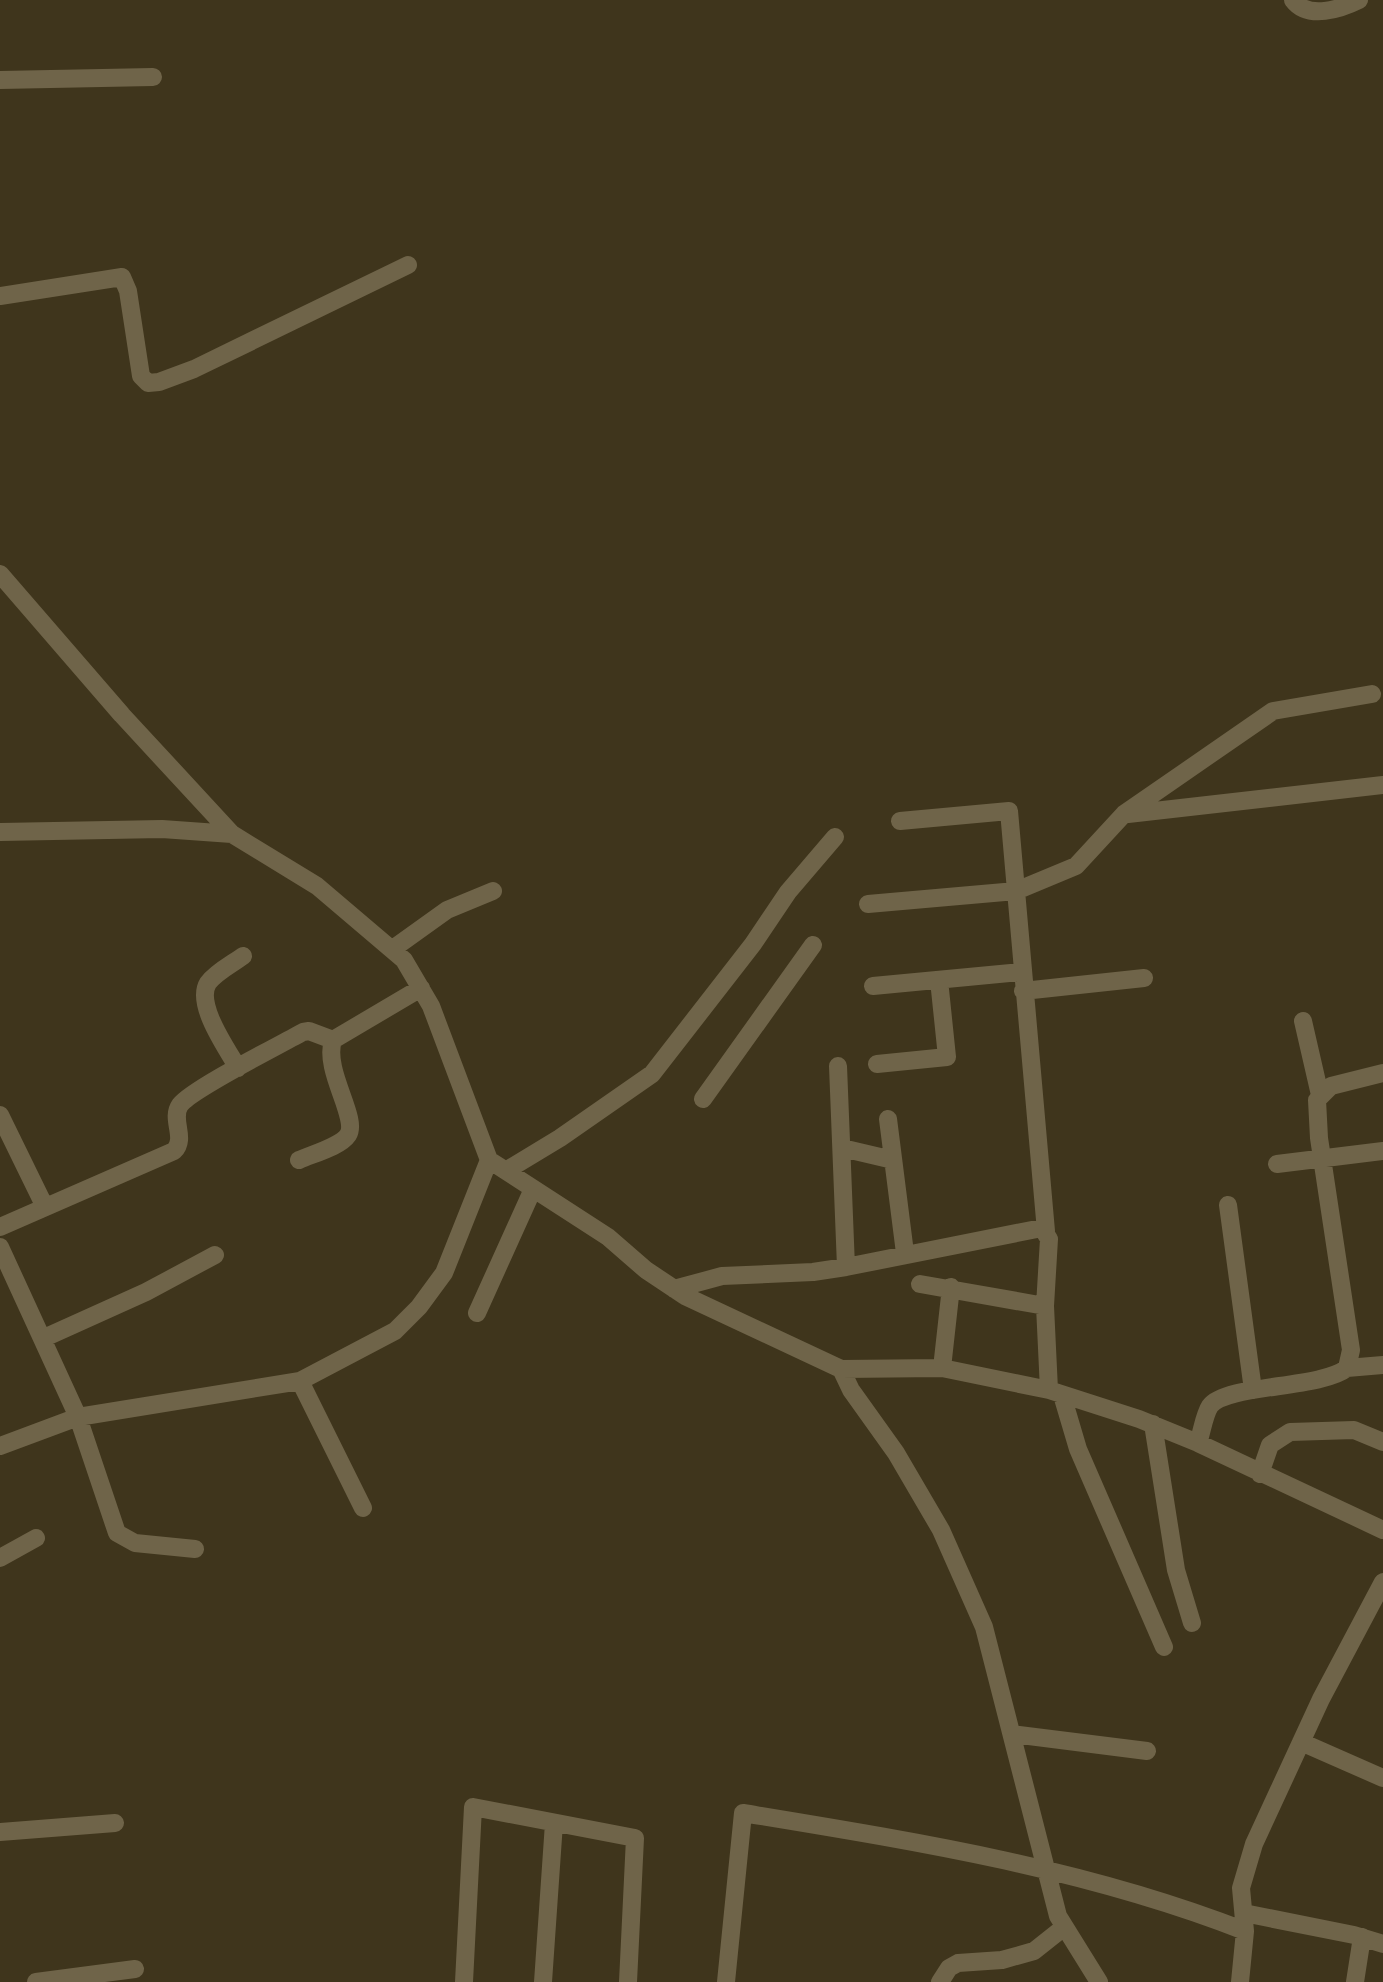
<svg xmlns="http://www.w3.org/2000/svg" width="1383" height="1982" font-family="'Space Grotesk',sans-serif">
<rect width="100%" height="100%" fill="#3f351c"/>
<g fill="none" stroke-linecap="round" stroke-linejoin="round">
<!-- minor -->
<path stroke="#6f6449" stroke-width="18" d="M1293,0c15,20 48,9 66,0
M0,80l153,-3
M0,296l122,-19 6,14 13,85 7,7 11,-1 35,-13 214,-104
M0,574l122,141 110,119 85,52 87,74 27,46 58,154
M1128,814l255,-29
M900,821l109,-10 37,420
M0,832l162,-3 70,5
M868,904l148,-13 60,-25 48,-52 149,-103 99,-17
M394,948l53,-38 46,-19
M873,986l148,-14
M1023,991l121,-13
M1303,1021l17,74
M877,1064l70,-7 -8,-77
M838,1066l8,201
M238,1068c-11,-19 -43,-64 -30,-85 8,-11 24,-19 35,-27
M703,1099l110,-154
M0,1115l44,90
M888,1119l17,134
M842,1148l51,12
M299,1160c13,-6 41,-13 49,-25 11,-17 -25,-64 -15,-95
M1277,1164l106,-13
M507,1170l53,-32 92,-64 101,-130 35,-52 47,-55
M1228,1205l25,185
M0,1227l174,-76c13,-13 -4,-32 6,-46 12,-16 100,-60 123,-73l6,-1 24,9 88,-52
M0,1247l78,170 39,116 18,10 60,6
M920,1284l125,22
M674,1289l48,-13 91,-4 33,-5 196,-39 7,11 -4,67 4,84
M477,1313l56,-124
M44,1338l102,-46 69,-37
M942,1368l9,-81
M1347,1368l36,-3
M841,1369l10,21 45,63 45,77 43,97 74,289 41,66
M300,1381l63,127
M1062,1395l16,54 86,198
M1153,1424l23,146 16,53
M1198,1443c4,-11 6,-28 12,-37 16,-22 111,-17 137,-38l4,-18 -32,-212 -2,-38 14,-14 52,-13
M0,1446l78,-29 222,-36 95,-50 24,-24 25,-34 45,-113 119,77 38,33 39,26 156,73 101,-1 107,22 90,29 59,24 185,87
M1260,1474l10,-29 20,-13 64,-2 29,12
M0,1558l36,-20
M1012,1734l135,17
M1301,1742l82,36
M0,1832l115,-9
M1244,1913l110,22 29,9
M36,1982l99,-13
M464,1982l9,-175 162,31 -7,144
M543,1982l11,-159
M726,1982l17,-169c170,28 341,55 502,118
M940,1982l9,-14 9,-5 44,-3 32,-9 29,-23
M1240,1982l5,-51 -4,-43 13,-44 67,-145 62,-117
M1355,1982l7,-45"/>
</g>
</svg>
